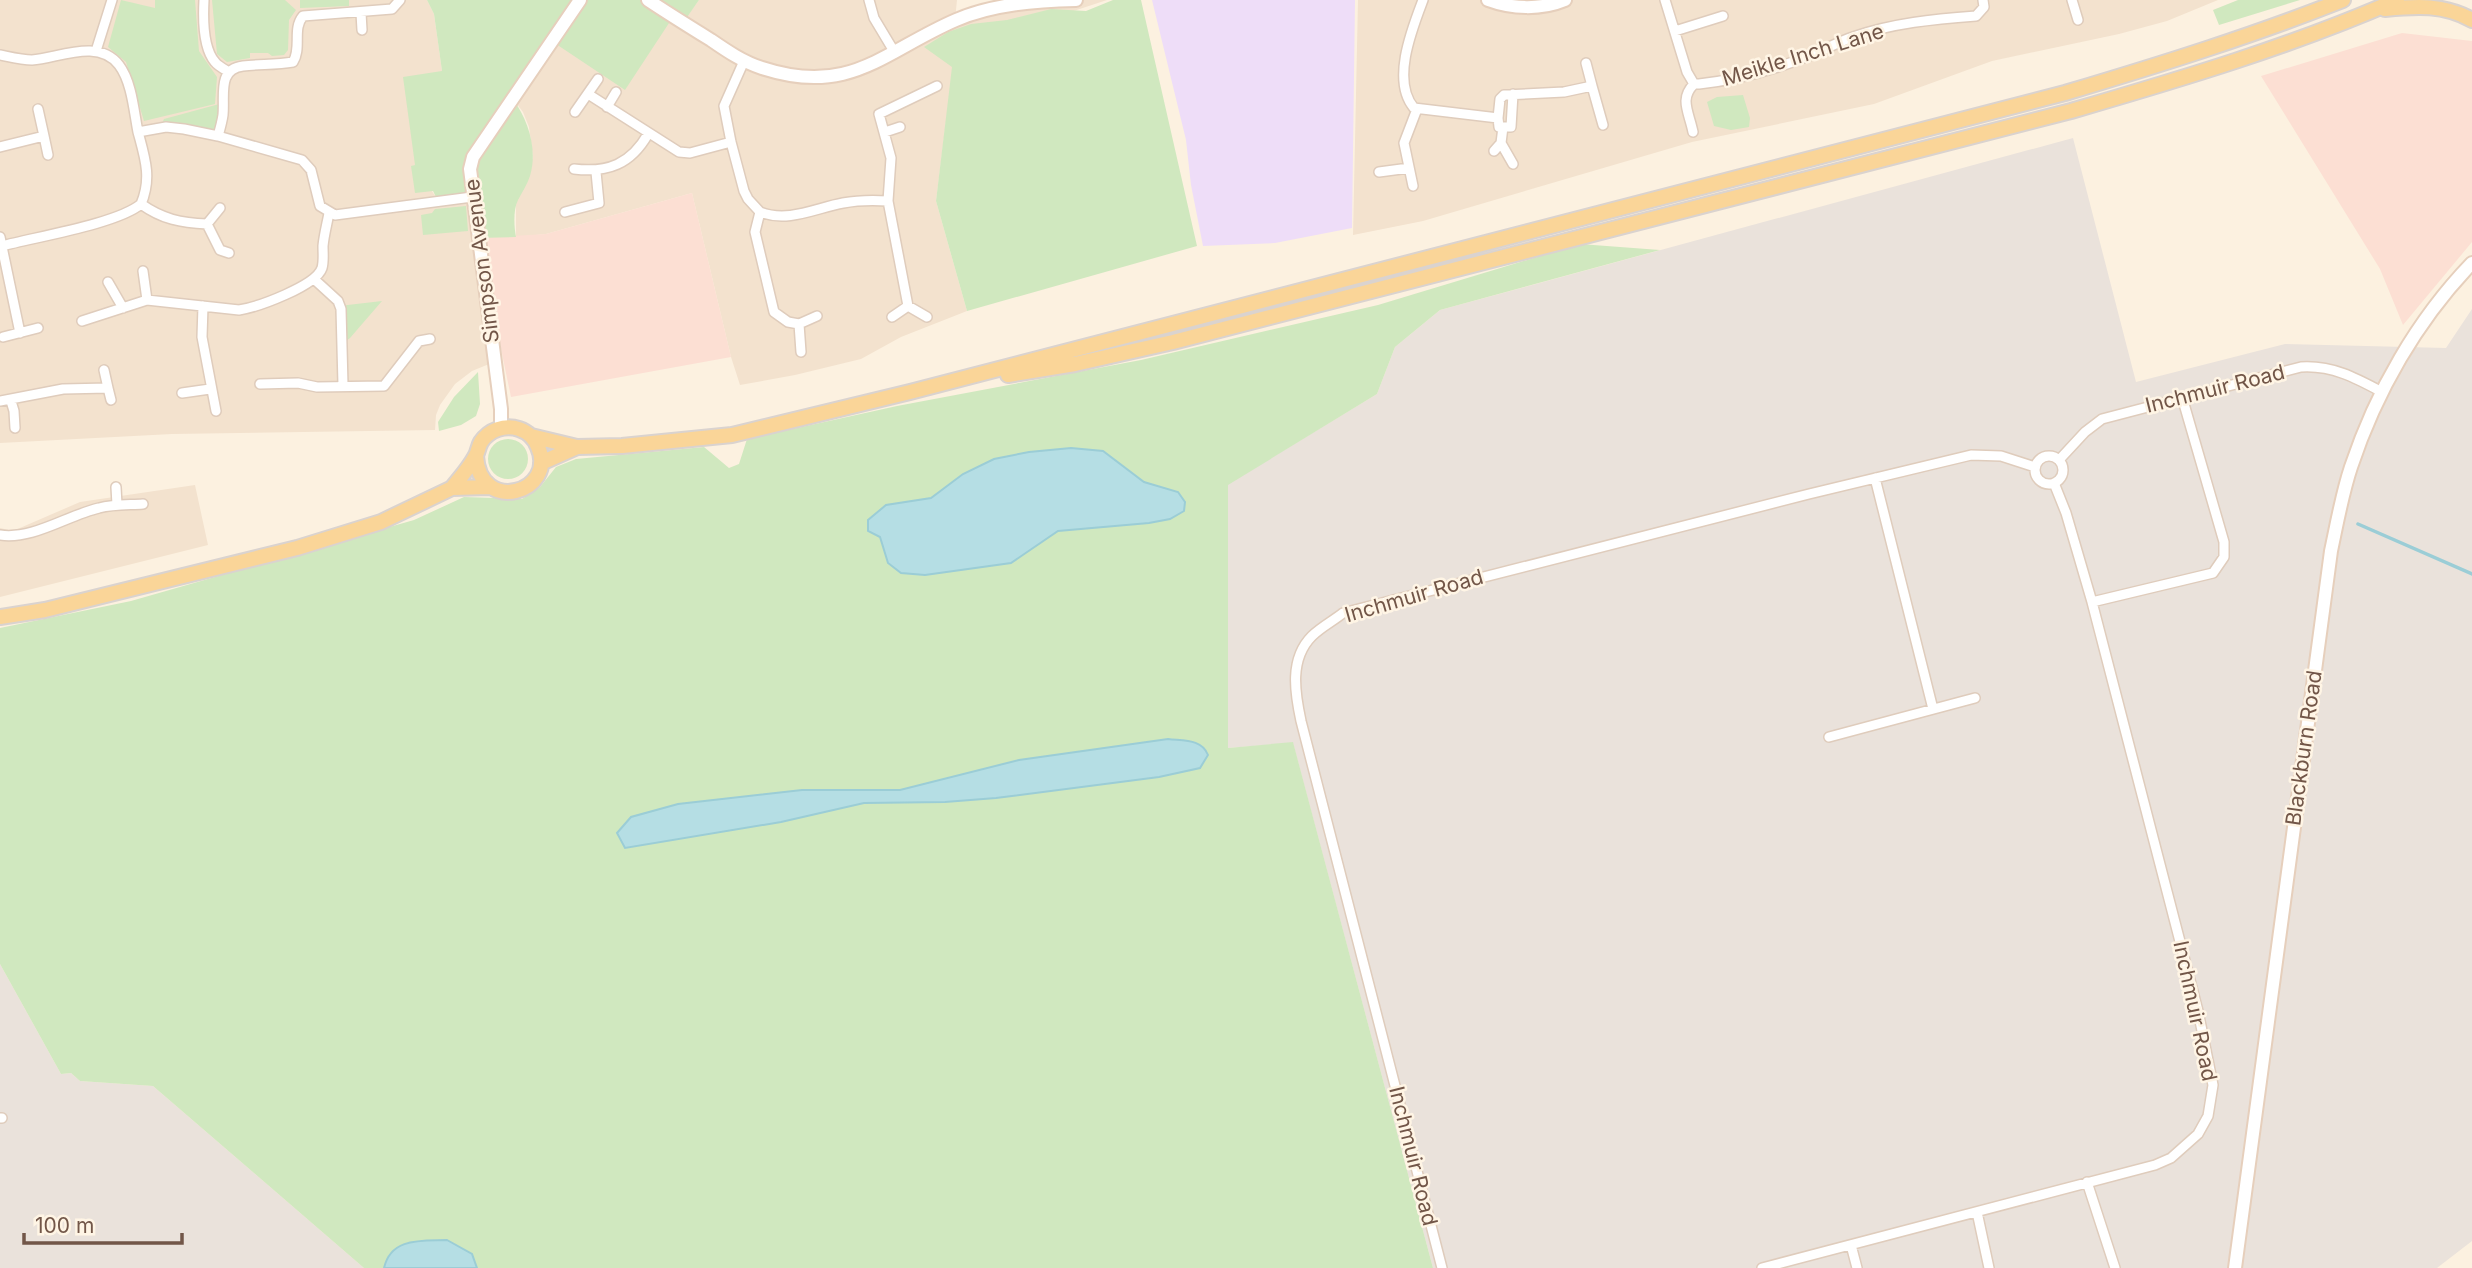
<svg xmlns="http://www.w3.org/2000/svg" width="2472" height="1268" font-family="Inter,sans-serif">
<rect width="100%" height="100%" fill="#fcf1e0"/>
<!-- residential -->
<path fill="#f3e2ce" d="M0,0h427l7,14 10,71 -29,81 23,34 34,-3 22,165 -22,9 -17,13 -15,21 -4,10 -1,15 -263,4 -172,9z
M580,0l103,22 16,-22h258l-2,20 121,-20h31l-152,50 -19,151 31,110 -66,26 -40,22 -66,16 -55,10 -9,-28 -39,-164 -146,41 -30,3v-34l17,-46 -4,-30 -6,-15 -10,-13z
M1358,0h860l-51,21 -48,13 -127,27 -118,43 -182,38 -269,79 -70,14z
M195,485l13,60 -208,52v-69l13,3 67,-29z"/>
<!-- commercial -->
<path fill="#fcdfd3" d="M2402,33l70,8v201l-69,83 -23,-56 -119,-193z
M692,193l39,164 -220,40 -33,-159 68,-4z"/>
<!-- industrial -->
<path fill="#eae2db" d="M2073,138l63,244 149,-38 161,4 26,-39v932l-35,27h-1004l-140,-525 -65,5v-264l149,-90 18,-47 45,-37z
M0,964l61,110 10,-1 9,8 73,5 211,182h-364z"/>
<!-- education -->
<path fill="#eeddf8" d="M1152,0h203l-3,228 -77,15 -72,3 -12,-61 -5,-45z"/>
<!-- green -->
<path fill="#d0e8bf" d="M121,0l34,8v-8h40l4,51 18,26 -2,27 -71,17 -18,-59 -18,-15z
M212,0h73l11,10 -7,10 -1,30 -4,5 -12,1 -4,-3h-18v5l-23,4 -10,-8z
M300,0h49v6l-49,2z
M427,0h272l-16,23 -10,-6 -48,73 -72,-48 -40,57c15,21 25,50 17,77 -3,9 -8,16 -12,24 -5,10 -4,27 -2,37l-38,1 -6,-41 -34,4 -5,-10 -18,2 -4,-27 4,-1 -12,-88 39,-6 -8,-57z
M1113,0h28l56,246 -230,65 -31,-110 16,-134 -28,-20 24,-15 23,-8 36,-4 44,-11 35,2z
M2238,0h62l-81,25 -6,-15z
M1743,95l7,23 -1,9 -18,3 -17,-4 -7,-24 10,-5z
M223,103l-5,33 -58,-8 4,-9z
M466,206l2,25 -45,4 -2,-20 11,-2 3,-4z
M1580,244l80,6 -220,60 -45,37 -18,47 -149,91v263l65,-6 140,526h-1069l-211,-182 -73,-5 -9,-8 -10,1 -61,-110v-336l131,-27 283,-81 50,-23 58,2 18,-12 16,-20 20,-8 128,-12 25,21 10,-4 8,-25 150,-33 244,-46 237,-55z
M382,301l-32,37 -8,6 -3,-38z
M478,372l2,32 -4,12 -15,9 -22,6 -1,-9 16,-25z
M488 459a20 20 0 1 1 40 0a20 20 0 1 1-40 0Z"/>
<!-- water -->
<path fill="#b5dee4" stroke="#9bcdd6" stroke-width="2" d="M1071,448l32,3 41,31 34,10 7,10 -1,9 -14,8 -21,4 -91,8 -47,32 -86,12 -24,-2 -13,-10 -8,-26 -12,-6v-11l18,-15 45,-7 32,-24 31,-15 35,-7z
M1168,739c16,2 34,0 40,16l-8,13 -41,9 -163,21 -51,4 -81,1 -83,19 -156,26 -8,-15 14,-16 47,-13 124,-14h98l119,-30z
M447,1240l25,14 5,14h-93c7,-31 38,-27 63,-28z"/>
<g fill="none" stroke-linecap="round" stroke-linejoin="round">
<!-- stream -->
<path stroke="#9bcdd6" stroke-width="3.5" d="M2358,524l114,50"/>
<!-- street casing -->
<g stroke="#dfccbc" stroke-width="12">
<path id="street" d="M204,0c-1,18 -1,48 11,62 3,4 9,7 14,10
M869,0l5,18 21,35
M1423,0c-11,29 -32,81 -9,108l84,10 2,-19 4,-4 60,-3 28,-6 -6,-23
M1665,0l22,72 7,12h5c38,-4 74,-14 110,-28 15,-6 29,-14 44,-19 39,-14 82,-18 123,-21l8,-9 -1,-7
M2072,0l6,20
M361,13l1,17
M1675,31l48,-15
M96,51l16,-51
M0,55c10,2 22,5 32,5 27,-2 66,-22 87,5 13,17 15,47 19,67l28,-5 18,2 34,7 84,24 9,10 9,36 15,9 137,-18
M744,61l-20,45 7,36 13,49 4,8 12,13 -5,20 19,80 14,10 11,2 18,-8
M1592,86l11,39
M588,94l91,58 11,1 41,-11
M607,107l9,-15
M575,112l23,-33
M1498,118l1,9h12l2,-33
M1503,127l-2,16 12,21
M138,132c7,26 14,46 3,72
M885,132l15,-5
M1693,132c-4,-20 -14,-33 1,-48
M44,136l4,19
M218,136c2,-7 4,-14 5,-21 2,-19 -6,-46 20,-49 17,-2 33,-1 50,-4 9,-14 -1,-33 10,-46l89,-7 8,-9
M0,147l44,-11 -6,-27
M1494,151l7,-8
M574,169c34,4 57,-5 74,-35
M1379,172l30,-4
M1413,186l-9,-43 13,-34
M141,204c21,15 40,19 66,20l13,-16
M565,212l34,-9 -3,-31
M760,212c28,11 56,-4 83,-9 16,-3 30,-3 45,-2
M207,224l13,26 9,3
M0,237l20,96
M2,246c33,-9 115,-22 139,-42
M143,271l4,29
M315,280l23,21 3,8 2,76
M108,282l15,26
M203,306l-1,31 14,74
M908,306l-20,-105 3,-43 -12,-44 58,-28
M892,317l16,-11 19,11
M82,321l65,-21 92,10c19,-3 77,-24 83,-42 2,-7 1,-14 1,-22 1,-11 4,-22 6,-33
M799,324l2,28
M3,337l35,-9
M260,384l38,-1 19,4 67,-1 35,-45 11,-2
M108,388l3,12
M182,393l28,-4
M0,401l63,-12 45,-1 -4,-18
M11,401l3,10 1,17
M2035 470a14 14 0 1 1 28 0a14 14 0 1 1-28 0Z
M2059,460l26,-28 17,-13 199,-52c31,-2 55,11 81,25
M1875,478l58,231
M116,487l1,18
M0,535c33,5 68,-20 99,-27 15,-4 30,-3 44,-4
M2092,602l121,-29 11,-16v-15l-42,-145
M1829,737l146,-39
M0,1118h2
M2087,1182l28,86
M1977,1212l12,56
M1851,1245l6,23
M1442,1268l-141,-547c-6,-28 -12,-62 11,-85 9,-9 21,-15 31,-23l466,-119 162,-39 30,1 34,11
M1762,1268l393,-103 16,-7 27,-24 10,-18 5,-31 -15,-74 -106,-409 -26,-89 -12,-30"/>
</g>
<!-- secondary casing -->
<g stroke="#e6cfbc" stroke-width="16">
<path id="secondary" d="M648,0c21,14 42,27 63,40 16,11 32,22 51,28 88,29 122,-17 194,-48 37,-16 81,-19 120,-20
M1488,0c24,9 53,10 77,0
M501,428v-19l-31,-240 3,-12 107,-157
M2235,1268l96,-717c6,-28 11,-57 20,-84 25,-75 66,-147 121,-204"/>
</g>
<!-- primary casing -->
<g stroke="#dad3cf" stroke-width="18">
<path id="primary" d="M2385,9c31,-3 59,-5 87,11
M1008,375l67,-11 98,-22 898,-231c110,-32 221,-65 326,-111
M531,436l46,11 45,-1 110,-11 178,-43 1155,-299c94,-28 187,-57 278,-93
M541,463l36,-16
M452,488c8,-10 17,-20 23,-31 3,-4 3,-10 6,-15 8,-12 24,-18 38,-13 9,3 16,10 19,18 20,45 -58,69 -62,9
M0,617l45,-7 252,-62 84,-26 71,-34 38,-1"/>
</g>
<!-- street -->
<use href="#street" stroke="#fff" stroke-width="9"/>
<!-- secondary -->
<use href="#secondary" stroke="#fff" stroke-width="12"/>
<!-- primary -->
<use href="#primary" stroke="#fad598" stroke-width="14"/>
</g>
<g text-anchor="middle" stroke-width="5" stroke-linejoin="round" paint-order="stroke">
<!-- street labels -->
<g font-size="21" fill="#725648" stroke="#fff5e5">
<text transform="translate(1803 55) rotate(-17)" y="7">Meikle Inch Lane</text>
<text transform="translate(482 261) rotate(-97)" y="7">Simpson Avenue</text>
<text transform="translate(2215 389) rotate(-14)" y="7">Inchmuir Road</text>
<text transform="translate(1414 596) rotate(-16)" y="7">Inchmuir Road</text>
<text transform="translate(2304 748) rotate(-82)" y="7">Blackburn Road</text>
<text transform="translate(2195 1011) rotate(78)" y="7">Inchmuir Road</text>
<text transform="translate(1413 1156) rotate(76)" y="7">Inchmuir Road</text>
</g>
</g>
<!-- scale -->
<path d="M24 1233v10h158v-10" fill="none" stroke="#725648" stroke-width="3.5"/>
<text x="35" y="1233" font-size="21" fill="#725648" stroke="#fff5e5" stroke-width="5" paint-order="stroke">100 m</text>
</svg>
